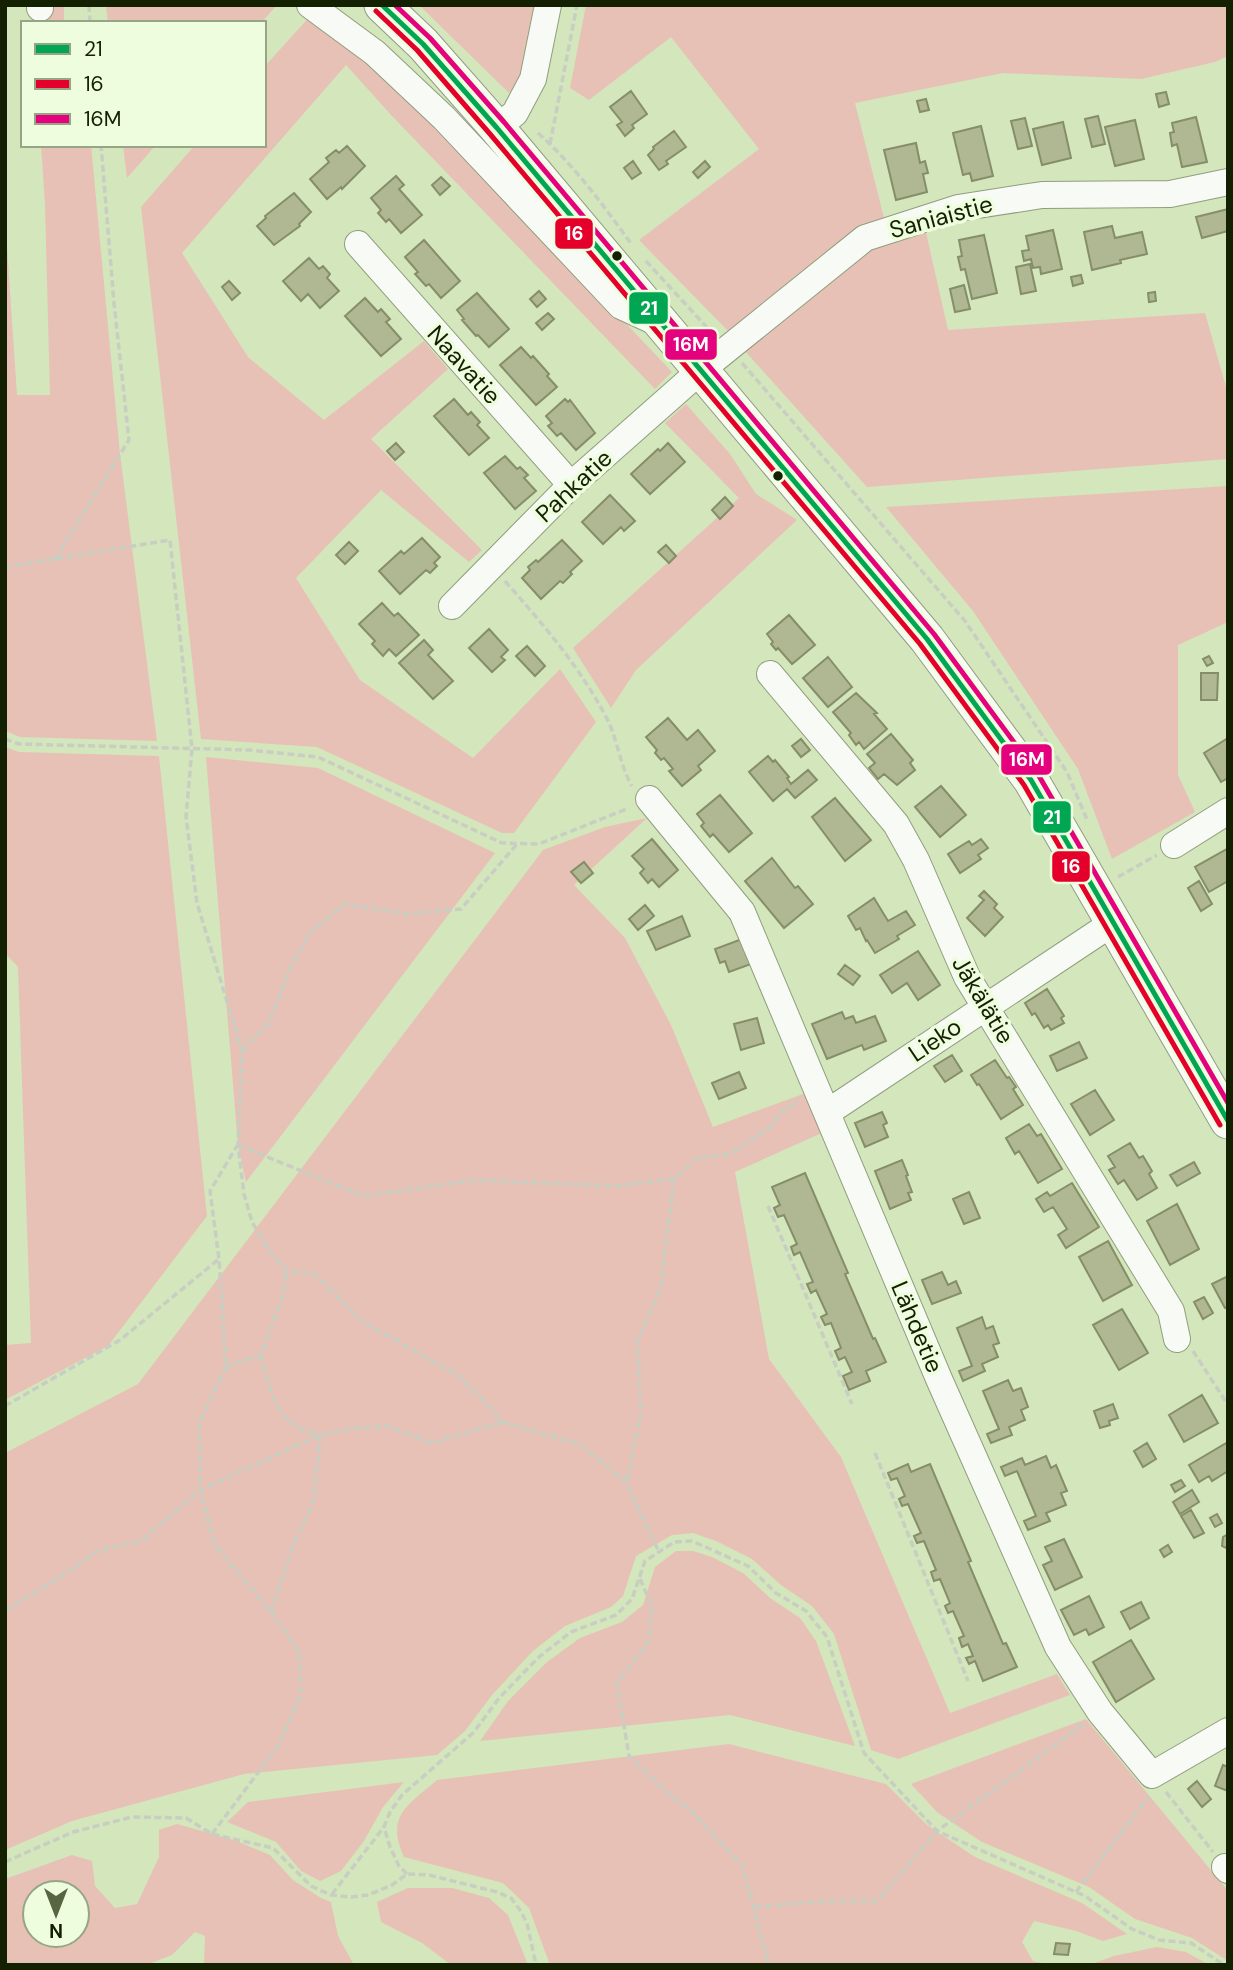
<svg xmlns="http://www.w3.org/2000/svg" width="1233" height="1970" font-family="'DM Sans',sans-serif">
<rect width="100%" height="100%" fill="#d3e6bc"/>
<!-- green -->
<path fill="#e8c1b6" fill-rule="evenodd" d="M31,5h33v18h-32z
M106,5h171l-16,18h-153z
M419,5h116l-14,73 -12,15z
M586,5h642v51l-13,6 -74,17 -138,-6 -148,30 29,115 -23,11 -128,107 -94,-96 120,-91 -88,-112 -82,63 -19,-12z
M313,13l104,90 255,269 -17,17 -263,-273 -46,-51 -164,188 66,104 76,63 100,-79 24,28 -77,70 111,111 -13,12 -88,-72 -85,88 64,102 113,78 87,-89 36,53 -82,111h-12l-185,-86 -116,-8 -60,-532 54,-62h69v-78z
M41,145h50l29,309 37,287 -137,-4 -15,-6v-514l12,178h33l-5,-191z
M123,145h33l-29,33z
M925,228l23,102 257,-17 23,81v65l-361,28 -122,-136 127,-103z
M686,404l44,50 26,40 41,26 -161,150 -25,38 -38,-60 166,-150 -74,-75z
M1228,486v136l-50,23v130l17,37 -83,47 -34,-90 -105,-158 -87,-104z
M5,747l14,5 140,4 48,460 -99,130 -103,54v-55l26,-2 -13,-376 -13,-14z
M206,757l112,11 177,85 -249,329 -8,-37z
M647,818l-73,67 51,53 46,87 42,102 93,-34 18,39 -89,40 34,187 72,98 109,256 107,-39 13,21 -172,64 -27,-9 -37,-116 -22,-28 -31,-21 -29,-26 -36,-18 -23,-8 -21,2 -36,21 -13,40 -12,11 -46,19 -32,25 -41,44 -27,36 -28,24 -193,19 -172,47 -67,29v-397l133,-69 405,-534 62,-23z
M676,1551h17l19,6 31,16 27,25 30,20 16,23 39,105 -125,-31 -250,26 28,-40 39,-39 33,-24 42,-16 21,-17 12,-38z
M1086,1719l142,172v70l-36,-23 -57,-19 -46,-32 -107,-45 -44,-29 -27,-29z
M729,1744l157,40 41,41 48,32 107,46 45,31 -24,7 -27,-10 -42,-10 -12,21 11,19 19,4h-502l-21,-57 -26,-25 -99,-26c-19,-41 4,-52 33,-77z
M404,1782l-21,25 -19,34 -23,30 -21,10 -19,-10 -25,-29 -49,-20 21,-20z
M177,1824l57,16 36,15 23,25 28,18 10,4 7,34 16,29h-150l1,-29 -10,-4 -23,23 -26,10h-141v-86l67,-24 20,6 3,25 20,22 22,-4 22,-47v-27zM35,1893h42v42h-42z
M408,1888h44l37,10 19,17 20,50h-77l-29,-22 -41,-21 -4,-20z
M1157,1947l29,5 23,13h-120l25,-9z"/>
<!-- building -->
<path fill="#b0b893" stroke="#868e67" stroke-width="2" d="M631,91l16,23 -15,11 2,3 -9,8 -8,-11 5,-3 -12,-15z
M1166,92l3,12 -10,3 -3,-13z
M926,99l3,11 -9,2 -3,-11z
M1098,116l7,28 -13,3 -7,-28z
M1196,117l11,45 -25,5 -5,-23 -5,2 -2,-13 4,-1 -2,-9z
M1025,118l7,28 -14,3 -7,-28z
M1135,120l9,39 -29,7 -10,-39z
M1063,122l8,36 -29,7 -9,-36z
M981,126l12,50 -21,5 -2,-8 -7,2 -10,-42z
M674,131l12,16 -20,14 2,3 -9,6 -11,-15 6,-6 -1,-2z
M916,143l4,20 5,-2 3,12 -5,1 4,18 -31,8 -12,-50z
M347,146l18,20 -23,23 -1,-2 -14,12 -17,-20 19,-17 -3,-4 10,-8 3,3z
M633,161l8,12 -9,6 -8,-11z
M705,161l5,6 -12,11 -5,-6z
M396,176l8,9 -5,4 23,26 -21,18 -12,-14 -3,3 -8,-9 3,-3 -10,-12z
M441,177l9,9 -10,9 -8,-10z
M294,193l17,19 -12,12 1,2 -26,19 -17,-19 9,-8 -1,-2z
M1228,209v22l-26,7 -6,-21z
M1112,226l3,12 27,-6 5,22 -27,6 1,3 -29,7 -8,-38z
M1053,230l9,39 -21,5 -1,-7 -7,1 -2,-9 -7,2 -2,-10 7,-1 -3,-14z
M984,235l13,58 -25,6 -7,-30 -4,1 -3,-13 4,-1 -3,-16z
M424,240l36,41 -19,17 -12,-14 -3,2 -11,-12 3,-2 -13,-15z
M309,258l10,11 4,-3 7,8 -3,4 12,13 -19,17 -12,-14 -7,7 -18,-20z
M1030,264l6,27 -15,3 -5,-27z
M1081,275l2,8 -10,3 -2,-9z
M229,281l11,12 -8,7 -10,-13z
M964,285l6,24 -15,3 -5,-23z
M539,291l7,8 -9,8 -7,-8z
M1155,292l1,9 -7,1 -1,-9z
M477,293l32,36 -20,18 -11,-12 -2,1 -14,-16 2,-1 -7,-9z
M365,298l13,14 3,-3 9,10 -4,3 15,17 -20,17 -36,-40z
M548,313l6,6 -12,11 -6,-7z
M521,347l10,11 2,-2 16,18 -2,2 10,11 -21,18 -36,-40z
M454,399l14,16 3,-3 9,10 -3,3 12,13 -20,17 -35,-39z
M565,399l3,3 2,-2 25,33 -19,17 -15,-17 -4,3 -9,-10 4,-3 -6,-7z
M396,443l8,9 -9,8 -8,-9z
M668,443l17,19 -35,32 -19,-20 27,-25 2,2z
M505,456l12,13 3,-2 8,8 -4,3 12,13 -21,18 -31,-36z
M610,495l25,26 -11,10 -3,-4 -18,17 -21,-22z
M725,497l8,9 -13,13 -8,-9z
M422,538l18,19 -6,6 3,3 -7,7 -4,-3 -26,24 -21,-23 22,-20 3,3z
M562,540l20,21 -12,11 2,2 -9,9 -3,-2 -19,18 -19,-21 8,-8 -2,-3 8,-7 2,2z
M349,542l9,9 -13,13 -9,-9z
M666,545l10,11 -7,7 -11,-11z
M382,603l12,13 4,-3 21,22 -23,21 -7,-7 -6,7 -11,-12 3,-3 -16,-17z
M789,615l26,30 -23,19 -14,-16 -2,2 -5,-6 2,-2 -6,-8z
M489,629l19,21 -7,7 4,3 -13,12 -23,-24z
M424,640l9,10 -5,5 25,26 -20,18 -34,-36z
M527,646l18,20 -10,10 -19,-20z
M1209,656l4,7 -6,3 -4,-7z
M828,657l24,30 -24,20 -25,-29z
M1201,673h17l-1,27h-16z
M856,693l21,20 -3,1 13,15 -23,20 -5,-7 -3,3 -7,-10 2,-2 -18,-21z
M668,718l19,22 11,-10 17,21 -17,15 3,4 -19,16 -13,-15 4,-2 -9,-11 -3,2 -6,-7 2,-3 -11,-13z
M891,734l22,26 -3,3 5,7 -18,15 -13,-11 -6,5 -9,-11 6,-5 -8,-9z
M1228,738v40l-7,4 -17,-29z
M801,739l9,11 -9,7 -9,-11z
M768,756l5,6 2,-2 14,17 -2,1 4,6 17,-14 9,10 -22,18 -8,-9 -14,12 -24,-29z
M941,786l25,29 -26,22 -25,-30z
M720,795l32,38 -23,19 -16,-18 -3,3 -9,-11 3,-3 -7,-9z
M835,798l36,42 -26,21 -33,-44z
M652,839l26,31 -19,17 -7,-8 -4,4 -8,-10 4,-4 -12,-13z
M981,839l7,9 -10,7 3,4 -21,14 -12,-19 21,-13 3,4z
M1227,849l1,32 -19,11 -14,-25z
M772,858l23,30 3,-2 15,18 -29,24 -39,-47z
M584,862l9,11 -12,10 -10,-11z
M1199,881l13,23 -11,7 -13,-23z
M984,891l13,13 -3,4 9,9 -18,19 -18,-18 17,-18 -5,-4z
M874,898l14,23 18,-10 9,14 -18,11 2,3 -24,14 -8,-13 -1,1 -6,-13 -4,2 -8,-14z
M645,905l9,11 -16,14 -9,-11z
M682,916l8,20 -34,14 -9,-19z
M742,939l9,25 -22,8 -4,-11 -5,2 -5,-14z
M918,951l22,34 -22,15 -11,-17 -15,10 -12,-18z
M845,965l15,11 -7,9 -15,-11z
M1047,989l17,27 -3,2 3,5 -13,7 -3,-5 -4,3 -9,-15 -3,2 -7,-12z
M842,1012l3,7 8,-3 3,7 19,-7 11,25 -22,9 -2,-5 -35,14 -15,-35z
M757,1018l7,25 -23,7 -7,-26z
M1079,1042l8,16 -30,13 -7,-15z
M952,1055l10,16 -17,11 -11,-16z
M995,1060l12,18 2,-1 7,10 -3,2 10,16 -22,14 -22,-35 -2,1 -6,-10z
M739,1072l7,16 -27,11 -7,-16z
M1095,1090l19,30 -24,15 -19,-31z
M882,1112l5,11 -4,2 5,12 -23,10 -10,-24z
M1029,1124l8,12 4,-2 21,35 -24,14 -19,-32 -4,3 -9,-16z
M1130,1143l9,15 4,-2 9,15 -3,3 8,14 -20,12 -13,-20 -6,4 -9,-14 6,-3 -7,-11z
M902,1160l6,15 -2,1 6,16 -4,1 3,7 -21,9 -15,-38z
M1194,1162l6,11 -23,13 -7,-11z
M805,1173l43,100 -3,1 28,65 2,-1 11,24 -20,9 4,10 -21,9 -6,-14 9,-4 -7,-15 -6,3 -4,-9 6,-3 -10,-25 -6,2 -4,-8 6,-3 -11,-24 -5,3 -4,-9 6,-2 -13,-30 -6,3 -3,-8 6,-3 -13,-29 -6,2 -4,-9 6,-3 -8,-18z
M1072,1183l27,44 -33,21 -8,-13 9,-6 -14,-22 -9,5 -8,-13 11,-7 3,4z
M969,1192l11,26 -16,6 -11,-25z
M1177,1204l22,45 -29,16 -23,-44z
M1108,1241l24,44 -29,16 -24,-44z
M942,1272l6,13 8,-4 5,12 -29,11 -10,-24z
M1228,1276v31l-3,1 -13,-24z
M1204,1297l9,16 -10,6 -9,-17z
M1122,1309l26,44 -29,17 -26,-45z
M982,1317l4,12 7,-3 6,17 -6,2 5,12 -16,7 3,7 -22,10 -4,-10 13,-5 -15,-38z
M1008,1380l5,11 8,-3 7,19 -7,3 4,10 -16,7 3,8 -21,8 -4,-9 12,-5 -16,-38z
M1202,1395l16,28 -34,19 -15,-27z
M1113,1404l5,14 -9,3 1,4 -10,3 -6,-17z
M1228,1442v29l-16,10 -3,-5 -10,6 -10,-17z
M1147,1443l9,16 -13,8 -9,-16z
M1046,1456l5,12 5,-3 11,26 -6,2 5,12 -20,8 4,8 -22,9 -4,-9 12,-5 -19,-45 -12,5 -4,-9 21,-9 3,7z
M908,1464l3,8 19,-8 41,97 -3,1 35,82 3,-1 11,24 -34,14 -8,-20 -6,3 -3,-6 7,-2 -5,-12 -6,3 -3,-9 5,-2 -11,-25 -5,2 -3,-7 5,-3 -10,-24 -6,2 -3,-9 5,-2 -12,-29 -7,2 -3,-7 7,-3 -13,-29 -6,2 -3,-7 6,-3 -8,-18 -6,2 -3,-7z
M1181,1480l4,6 -10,6 -4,-7z
M1192,1490l7,12 -19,12 -7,-12z
M1191,1510l13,23 -10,5 -13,-22z
M1217,1514l5,9 -7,4 -5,-9z
M1228,1534v15l-6,-3 1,-9z
M1064,1539l18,38 -27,13 -12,-25 9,-4 -7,-14z
M1168,1545l4,7 -8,5 -4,-7z
M1089,1596l15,31 -15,8 -3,-6 -12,6 -13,-25z
M1141,1602l8,16 -19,11 -9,-17z
M1131,1640l23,39 -38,23 -23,-40z
M1223,1765l5,2v24l-13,-5z
M1197,1781l14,18 -9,8 -14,-18z
M1056,1943l14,1 -2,11 -14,-1z"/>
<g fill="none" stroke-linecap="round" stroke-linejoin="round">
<!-- minor casing -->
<g stroke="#909e7d" stroke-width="28">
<path id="minor" d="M310,5l65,48 69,65 177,188 37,17
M40,8v-3
M497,128l18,-15 18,-34 15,-74
M358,244l213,241
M452,606l119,-121 129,-114 165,-133 93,-30 84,-13 128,-1 58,-12
M770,674l126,150 20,36 51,117 204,334 6,28
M649,799l93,113 197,467 119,268 42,65 52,63 76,-44
M1174,845l54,-34
M828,1112l286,-190
M1225,1867l3,3"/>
</g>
<!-- major casing -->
<g stroke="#909e7d" stroke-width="37">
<path id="major" d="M382,5l41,39 74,84 430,511 104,141 197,341"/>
</g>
<!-- path -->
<path stroke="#c9cec2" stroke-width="3.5" stroke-dasharray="7 3.5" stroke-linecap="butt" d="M89,5l1,18
M538,133c36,32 66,73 94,112
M550,144l27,-139
M646,261l66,72
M742,363l223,258 102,151 21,50
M55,559l74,-119 -15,-137 -13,-158
M5,567l165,-27 22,209 -6,68 11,86 45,148 -4,94 6,49 8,28 18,30 17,18 28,4 45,46 101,57 42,45 78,23 45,37 33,70
M505,581c37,42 74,85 100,134 13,23 14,49 27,71
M5,739l14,5 230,6 69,7 184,86 37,1 90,-36
M1118,877l39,-22
M242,1050l27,-27 23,-59 18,-32 35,-28 63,10 53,-5 57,-66
M238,1145l125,51 112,-16 141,6 58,-7 23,-21 27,-3 11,-4 35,-24 12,-15 17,-12
M768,1206l84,198
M1193,1351l35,54
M261,1355c12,39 12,69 57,79
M226,1367l35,-12 21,-57 5,-28
M5,1406l115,-66 99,-81
M875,1453l93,228
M627,1480l14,-68 -4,-71 23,-51 14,-111
M640,1579l12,27 -3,35 -32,42 12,73 39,37 20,15 54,57 27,100
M5,1611l55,-34 39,-27 42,-9 59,-51 120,-55 30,-6 38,-3 43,17 72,-21
M271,1612l21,-64 21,-46 7,-67
M1166,1792l47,60
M212,1834l66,-88 23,-51 -2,-44 -28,-39 -56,-67 -15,-55 -1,-67 27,-56 -7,-108 -9,-68 27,-45
M5,1862l68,-30 59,-15 54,1 26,16 61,14 38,38 20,9 20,2 17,-2 24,-10 15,-11 22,1 68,17 14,6 9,12 7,13 9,42
M407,1874l-8,-8 -9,-19 -6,-20 6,-15 12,-17 71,-62 27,-36 39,-40 32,-25 45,-17 16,-16 13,-38 29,-19 18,-1 56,25 28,27 30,18 21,26 37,116 73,78 148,65 47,33 27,11 32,3 33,22
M1076,1892l73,-96
M332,1894l52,-67
M755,1907l71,-6h51l60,-70 147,-107"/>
<!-- minor -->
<use href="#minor" stroke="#f8fbf5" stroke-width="26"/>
<!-- major -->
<use href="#major" stroke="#f8fbf5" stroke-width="35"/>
<!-- bus-1 casing -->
<g stroke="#effddf" stroke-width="10">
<path id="bus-1" d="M382,5l41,39 74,84 430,511 104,141 197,341"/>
</g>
<!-- bus-2 casing -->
<g stroke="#effddf" stroke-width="10">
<path id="bus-2" d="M376,11l41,39 73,84 430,510 104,141 196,340"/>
</g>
<!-- bus-3 casing -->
<g stroke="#effddf" stroke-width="10">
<path id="bus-3" d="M395,5l35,33 74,84 430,512 105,142 189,327"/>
</g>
<!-- bus-1 -->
<use href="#bus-1" stroke="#00a651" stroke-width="5"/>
<!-- bus-2 -->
<use href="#bus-2" stroke="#e4002b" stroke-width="5"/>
<!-- bus-3 -->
<use href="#bus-3" stroke="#e5007d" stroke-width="5"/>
</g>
<!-- markers -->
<g fill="#142002" stroke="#effddf" stroke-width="2.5">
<circle cx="617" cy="256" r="6"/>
<circle cx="778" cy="476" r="6"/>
</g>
<g text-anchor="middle" stroke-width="7" stroke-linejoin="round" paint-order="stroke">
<!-- street labels -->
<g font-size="24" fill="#142002" stroke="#effddf">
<text transform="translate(941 217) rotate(-15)" y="8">Saniaistie</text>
<text transform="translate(464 365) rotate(48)" y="8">Naavatie</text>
<text transform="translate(574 486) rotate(-43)" y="8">Pahkatie</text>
<text transform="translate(983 1000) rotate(59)" y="8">Jäkälätie</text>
<text transform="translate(935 1040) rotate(-34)" y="8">Lieko</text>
<text transform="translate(917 1327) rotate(67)" y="8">Lähdetie</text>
</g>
</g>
<g stroke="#effddf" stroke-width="2.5">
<rect x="554" y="217" width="40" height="33" rx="7" fill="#e4002b"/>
<rect x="628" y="291" width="41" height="34" rx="7" fill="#00a651"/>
<rect x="664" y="328" width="54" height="33" rx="7" fill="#e5007d"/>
<rect x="1000" y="743" width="53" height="33" rx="7" fill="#e5007d"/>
<rect x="1032" y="800" width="40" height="34" rx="7" fill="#00a651"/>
<rect x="1051" y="850" width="40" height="33" rx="7" fill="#e4002b"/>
</g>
<g font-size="19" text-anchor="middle" font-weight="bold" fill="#fff">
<text x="574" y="240">16</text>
<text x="649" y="315">21</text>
<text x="691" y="351">16M</text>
<text x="1027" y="766">16M</text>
<text x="1052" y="824">21</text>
<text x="1071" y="873">16</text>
</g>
<!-- border -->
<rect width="1233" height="1970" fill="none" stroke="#142002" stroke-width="14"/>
<!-- legend -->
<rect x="21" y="21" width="245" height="126" fill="#effddf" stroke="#97a587" stroke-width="2"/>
<rect x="35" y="44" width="35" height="10" fill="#00a651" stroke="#97a587" stroke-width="2"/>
<text x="84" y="56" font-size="21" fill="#142002">21</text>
<rect x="35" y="79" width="35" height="10" fill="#e4002b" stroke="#97a587" stroke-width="2"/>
<text x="84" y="91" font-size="21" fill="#142002">16</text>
<rect x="35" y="114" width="35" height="10" fill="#e5007d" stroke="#97a587" stroke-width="2"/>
<text x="84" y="126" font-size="21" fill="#142002">16M</text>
<!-- north arrow -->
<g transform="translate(56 1914) rotate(180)"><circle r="33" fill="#effddf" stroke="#97a587" stroke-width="2"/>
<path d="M0-5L12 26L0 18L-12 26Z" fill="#576543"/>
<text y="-10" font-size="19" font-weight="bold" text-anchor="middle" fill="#142002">N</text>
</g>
</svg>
